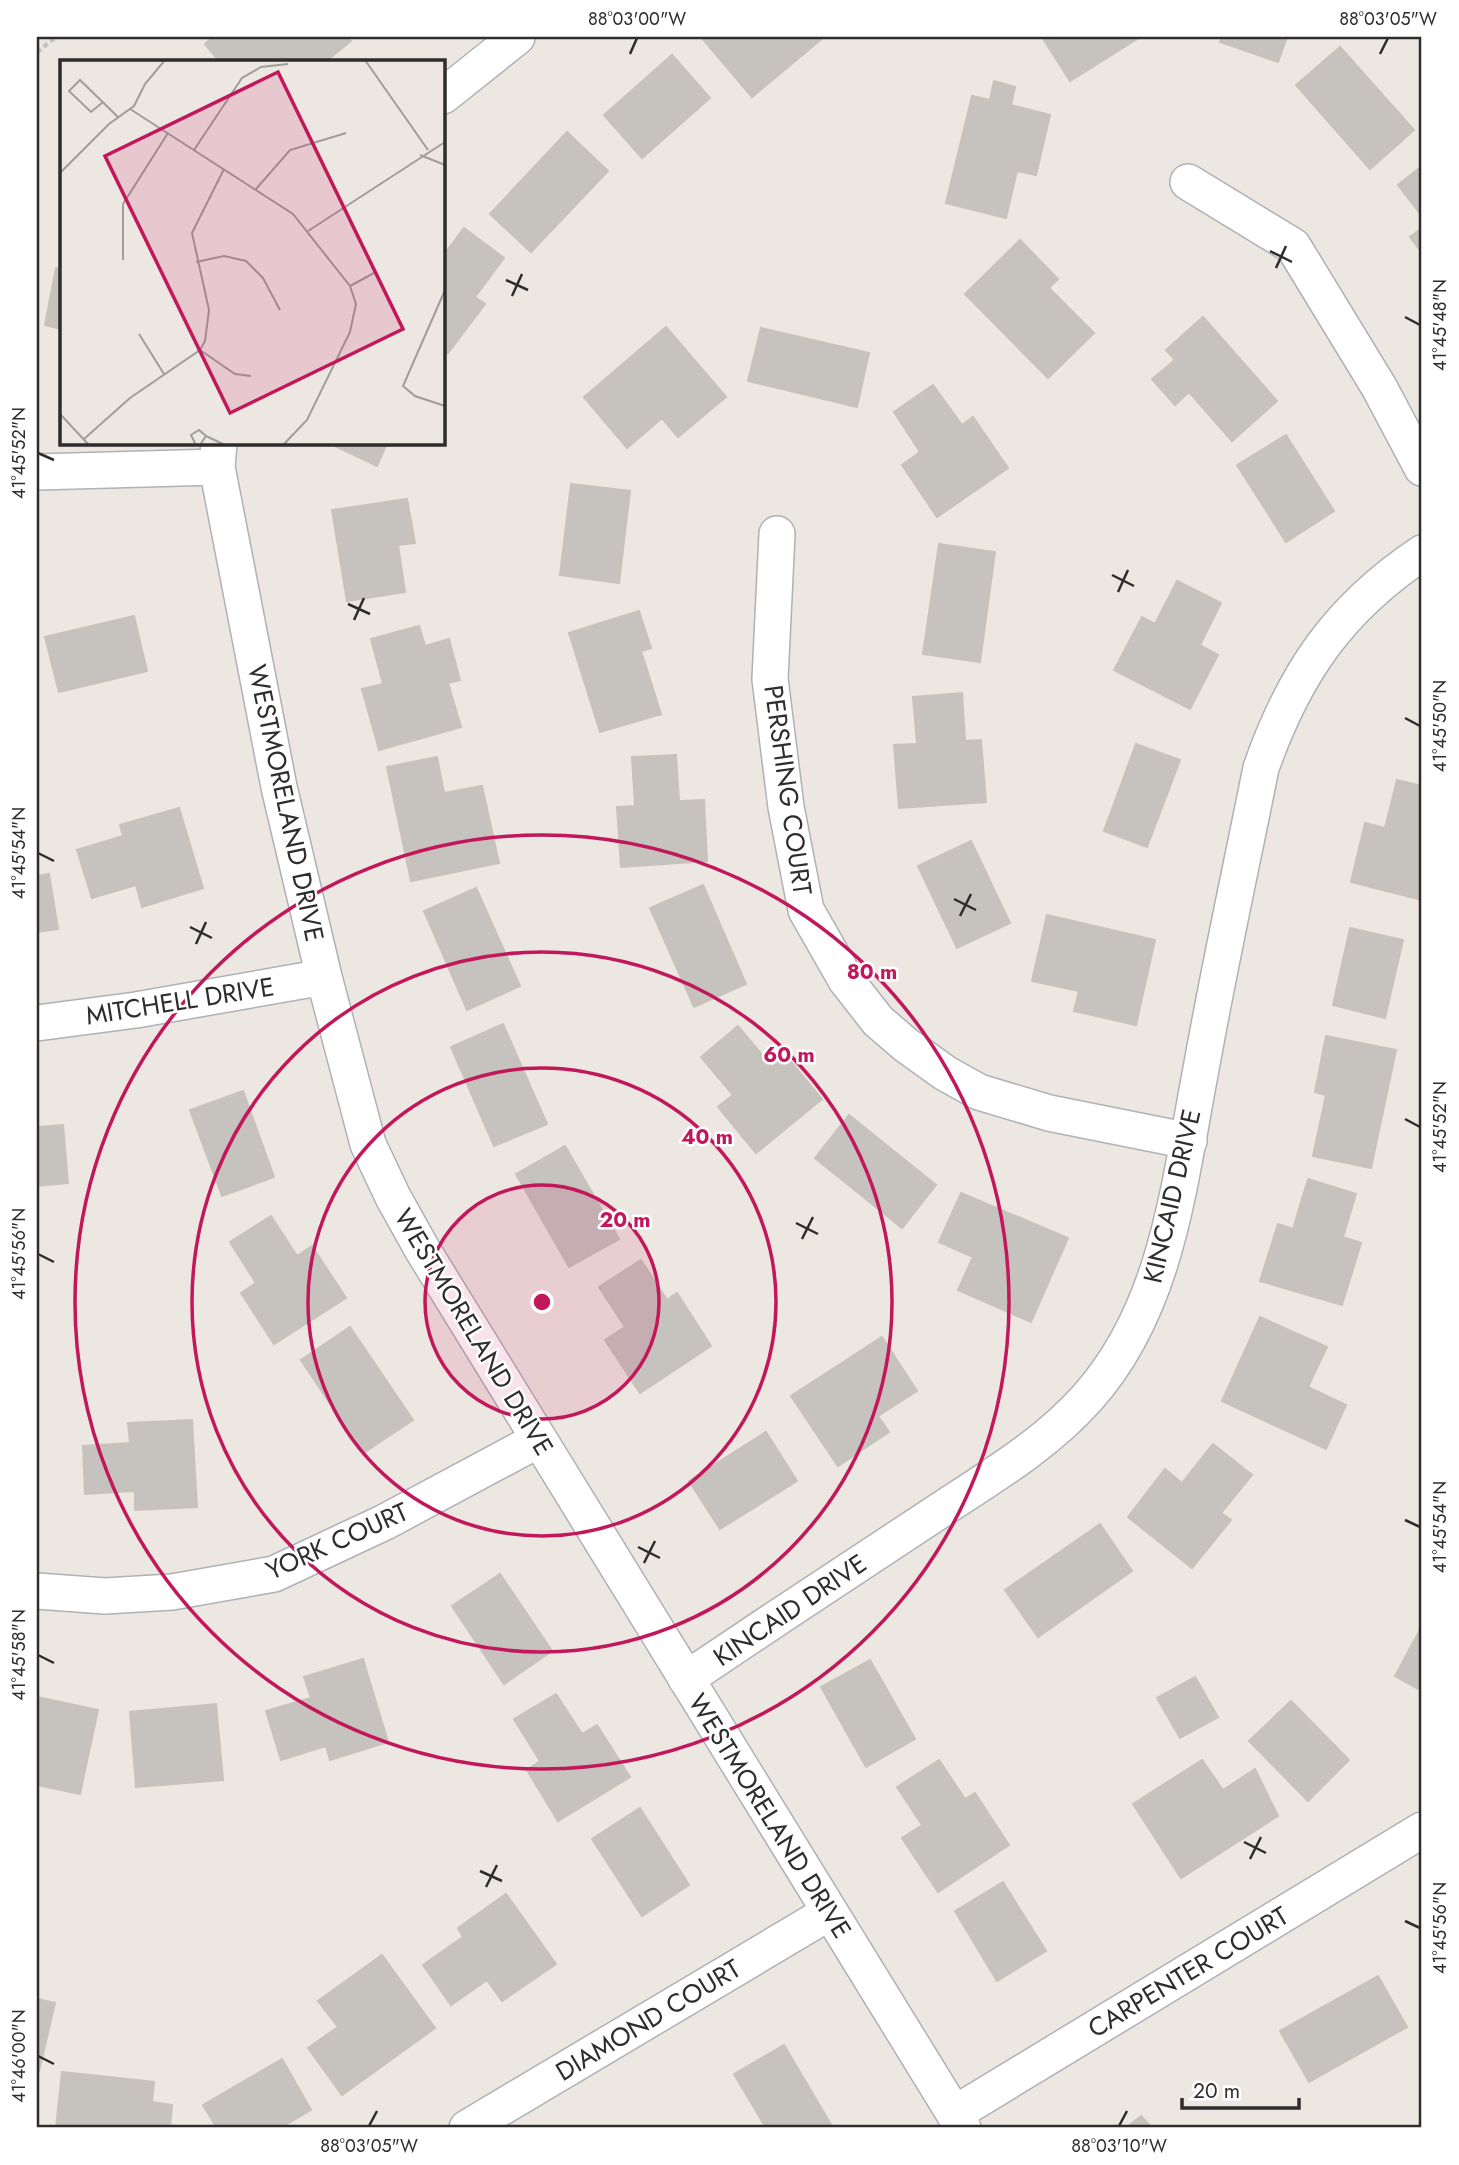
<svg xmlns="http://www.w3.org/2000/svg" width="1459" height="2165" font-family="Jost,sans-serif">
<rect width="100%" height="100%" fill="#ede7e2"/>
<!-- building -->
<path fill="#c6c2bd" stroke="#c8c2bb" stroke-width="2" d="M213,37h134l4,4 -25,20h-107l-14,-17z
M701,37h123l-72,60z
M1042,37h98l-70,44z
M1222,37h65l-9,25 -58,-20z
M1340,47l74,83 -44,39 -74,-84z
M672,55l38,43 -68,60 -38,-43z
M994,81l21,6 -4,18 39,10 -14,60 -19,-4 -11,47 -60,-15 26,-107 18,4z
M567,132l41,39 -77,81 -41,-38z
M1422,166v50l-24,-31z
M464,228l40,30 -29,39 10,7 -37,49 -5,-4v-93z
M1422,228v25l-12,-16z
M1020,240l38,39 -9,9 45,45 -46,45 -83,-84z
M56,268l5,1v60l-16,-4z
M1203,317l74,84 -45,40 -43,-49 -14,13 -23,-26 23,-19 -9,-10z
M666,327l60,70 -48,40 -16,-19 -35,30 -43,-51z
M761,328l108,25 -12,54 -109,-26z
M933,385l29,40 11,-8 35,51 -71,49 -35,-52 18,-13 -26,-40z
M1286,435l48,76 -48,31 -49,-77z
M329,443h58l-10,23z
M571,484l59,7 -11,92 -59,-8z
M407,499l8,44 -17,2 7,47 -58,9 -15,-91z
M939,544l56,8 -15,110 -57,-8z
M1177,581l44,22 -21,42 18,10 -28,54 -76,-39 28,-53 13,7z
M639,611l12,37 -10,3 20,63 -61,18 -31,-99z
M134,616l13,55 -88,21 -14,-55z
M419,626l6,20 24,-7 11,41 -12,3 13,44 -82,23 -17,-61 21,-5 -12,-45z
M962,693l3,48 16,-1 5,62 -87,6 -5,-63 23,-1 -4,-47z
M1136,744l44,16 -33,87 -43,-16z
M676,755l3,46 25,-1 3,61 -86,6 -4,-60 18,-1 -3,-49z
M437,757l7,36 38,-7 17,77 -88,18 -24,-114z
M1397,780l25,6v114l-71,-18 14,-59 20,5z
M179,808l24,80 -61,19 -6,-22 -44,13 -15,-48 46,-14 -3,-11z
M971,841l39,82 -53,25 -39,-82z
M49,874l9,55 -21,3v-56z
M703,885l43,99 -52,23 -44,-99z
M476,888l44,98 -53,24 -43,-99z
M1047,915l108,25 -19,85 -62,-14 5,-20 -47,-10z
M1350,928l53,12 -18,78 -52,-13z
M503,1024l44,100 -53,22 -43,-99z
M738,1026l34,41 14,-11 36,43 -66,54 -38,-46 15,-12 -32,-38z
M1326,1036l70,14 -25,118 -58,-12 13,-61 -11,-3z
M243,1091l31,86 -52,19 -32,-86z
M849,1115l87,70 -34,43 -87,-70z
M63,1125l5,58 -31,3v-59z
M565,1146l54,93 -50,28 -53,-93z
M1308,1179l48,15 -13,43 18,6 -19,62 -82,-24 18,-57 15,5z
M961,1193l107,45 -37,84 -73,-32 15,-33 -34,-15z
M271,1216l26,40 15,-10 34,52 -72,46 -33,-51 15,-10 -26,-41z
M641,1260l26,40 10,-7 34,53 -71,47 -35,-53 20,-13 -26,-40z
M1260,1317l67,30 -19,40 38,18 -20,44 -104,-48z
M350,1327l63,93 -50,33 -62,-93z
M882,1337l35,54 -39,25 11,16 -51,34 -47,-70z
M192,1420l5,87 -62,3v-19l-50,3 -2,-48 47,-3 -2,-20z
M766,1432l31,49 -77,48 -31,-48z
M1213,1444l39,31 -31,38 10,7 -39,48 -64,-51 37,-48 17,14z
M1100,1524l32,47 -94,66 -33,-47z
M500,1574l52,77 -48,33 -52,-78z
M1422,1626v65l-27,-15z
M363,1659l25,83 -58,18 -4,-14 -45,14 -15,-49 45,-13 -7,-21z
M870,1660l45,79 -49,28 -45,-80z
M1195,1677l23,40 -38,21 -23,-40z
M556,1694l26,40 15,-9 33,52 -72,44 -31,-51 13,-9 -26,-42z
M37,1697l61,13 -18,84 -43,-9z
M1291,1701l58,59 -41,41 -59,-60z
M216,1704l7,76 -87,7 -6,-75z
M939,1760l26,39 10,-6 34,52 -71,47 -36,-54 20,-13 -25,-38z
M1202,1760l21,30 32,-21 23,47 -97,62 -48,-74z
M640,1808l49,77 -47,31 -50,-77z
M1003,1882l43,69 -49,30 -42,-70z
M506,1894l50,70 -54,37 -15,-21 -36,25 -28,-40 40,-28 -5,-9z
M382,1955l53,73 -93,67 -34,-47 30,-21 -20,-26z
M1378,1976l29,51 -98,55 -29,-51z
M37,1999l18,4 -16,68 -2,-1z
M784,2045l49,83h-67l-32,-54z
M282,2059l29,51 -31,18h-63l-14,-23z
M62,2072l92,10 -2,20 20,3 -2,23h-114z
M1141,2116l11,12h-26z"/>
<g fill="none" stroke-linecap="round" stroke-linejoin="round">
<!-- minor casing -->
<g stroke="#aeb1b7" stroke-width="38">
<path id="minor" d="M443,96l74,-59
M1188,182l105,64 86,141 43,81
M219,443l-2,24 62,320 45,190 44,167 25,53 29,52 541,879
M37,472l180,-5
M777,534l-7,145 16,128 20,103 40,70 32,41 28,24 39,28 34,19 70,21 140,28
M37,1023l99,-13 188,-33
M37,1591l68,5 67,-4 102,-18 111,-52 153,-82
M686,1679c80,-54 160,-107 241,-160 55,-37 116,-71 161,-122 80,-90 91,-214 113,-328 18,-101 40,-201 60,-301 33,-94 77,-159 161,-215
M954,2114l468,-284
M467,2128l363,-216"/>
</g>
<!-- path -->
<path stroke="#c4c4c4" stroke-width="4.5" stroke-dasharray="5 3.5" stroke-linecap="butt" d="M37,52l19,-15"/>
<!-- minor -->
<use href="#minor" stroke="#fff" stroke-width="35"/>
</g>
<!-- ticks -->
<path fill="none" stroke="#2d2d2d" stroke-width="2.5" d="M630,54l7,-16M1380,54l8,-16M1270,251l22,11M1276,268l10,-22M506,280l22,10M512,296l10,-22M1405,317l15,8M38,453l16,7M1112,575l22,11M1118,592l10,-22M348,604l22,10M354,620l10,-22M1405,718l15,8M38,853l16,8M954,899l22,11M960,916l11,-22M190,927l22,11M196,944l10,-22M1405,1119l15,8M796,1223l22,11M802,1239l11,-22M38,1254l16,8M1405,1520l15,7M638,1547l22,11M644,1563l11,-22M38,1655l16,8M1244,1842l22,11M1250,1859l11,-22M480,1871l22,10M486,1887l11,-22M1405,1921l15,7M38,2056l16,8M369,2126l8,-15M1119,2126l8,-15"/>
<!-- distance rings -->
<circle cx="542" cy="1302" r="117" fill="#c2185b" fill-opacity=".12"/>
<g fill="none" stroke="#c2185b" stroke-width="3.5">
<circle cx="542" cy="1302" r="117"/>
<circle cx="542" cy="1302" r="234"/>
<circle cx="542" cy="1302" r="350"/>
<circle cx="542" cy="1302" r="467"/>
</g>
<g text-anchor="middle" stroke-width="5" stroke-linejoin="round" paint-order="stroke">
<!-- street labels -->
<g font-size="26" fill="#2d2d2d" stroke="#fff">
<text transform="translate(788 790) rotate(82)" y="9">PERSHING COURT</text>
<text transform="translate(286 803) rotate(78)" y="9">WESTMORELAND DRIVE</text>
<text transform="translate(180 1001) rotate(-9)" y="9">MITCHELL DRIVE</text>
<text transform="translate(1172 1196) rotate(-77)" y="9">KINCAID DRIVE</text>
<text transform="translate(474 1332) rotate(59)" y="9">WESTMORELAND DRIVE</text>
<text transform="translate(337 1541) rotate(-24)" y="9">YORK COURT</text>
<text transform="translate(790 1610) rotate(-34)" y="9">KINCAID DRIVE</text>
<text transform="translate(770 1816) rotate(58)" y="9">WESTMORELAND DRIVE</text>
<text transform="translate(1188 1972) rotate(-31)" y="9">CARPENTER COURT</text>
<text transform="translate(648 2020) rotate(-31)" y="9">DIAMOND COURT</text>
</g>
</g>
<!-- overview -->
<g transform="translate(60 60)">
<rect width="385" height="385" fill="#ede7e2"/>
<path fill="none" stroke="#a09d9a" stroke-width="2" d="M305,0l63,90M43,42l-12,10 -22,-21 11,-11 38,37M70,49l163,105 57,72 6,18 -6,28 -43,88 -24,25M134,90l48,-72 19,-11 27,-3M360,95l25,10M0,113l49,-49 25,-18 11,-22 20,-24M196,129l34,-39 56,-17M248,171l137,-89M63,200v-56l45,-71M136,202l28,-6 22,5 17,17 17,32M290,226l24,-13M385,230l-42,96 12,10 30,10M79,274l25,40M140,290l35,24 16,2M0,354l29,31M146,376l19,9M24,379l46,-41 70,-48 5,-9 4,-31 -17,-77 32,-64M136,385l-5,-10 8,-5 7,6 -6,9"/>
<path fill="#c2185b" fill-opacity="0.15" stroke="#c2185b" stroke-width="3.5" d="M218,12l125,257 -173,84 -125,-257z"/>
<rect width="385" height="385" fill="none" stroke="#2d2d2d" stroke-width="3.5"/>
</g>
<circle cx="542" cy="1302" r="10" fill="#c2185b" stroke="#fff" stroke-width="3.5"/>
<g font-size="21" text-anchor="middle" font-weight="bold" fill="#c2185b" stroke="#fff" stroke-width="5" stroke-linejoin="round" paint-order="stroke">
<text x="872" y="979">80 m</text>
<text x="789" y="1062">60 m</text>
<text x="707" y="1144">40 m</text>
<text x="625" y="1227">20 m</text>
</g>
<!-- border -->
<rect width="1459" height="2165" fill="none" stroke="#ffffff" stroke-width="77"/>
<!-- scale -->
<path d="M1182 2098v10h117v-10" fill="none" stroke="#2d2d2d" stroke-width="3.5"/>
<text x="1193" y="2098" font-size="21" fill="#2d2d2d" stroke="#ffffff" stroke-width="5" paint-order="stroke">20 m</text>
<rect x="38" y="38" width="1382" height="2088" fill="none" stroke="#2d2d2d" stroke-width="2.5"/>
<g font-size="18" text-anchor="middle" fill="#2d2d2d">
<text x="637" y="25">88°03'00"W</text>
<text x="1388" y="25">88°03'05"W</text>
<text transform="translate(1440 325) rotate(-90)" y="6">41°45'48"N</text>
<text transform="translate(19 453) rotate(-90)" y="6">41°45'52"N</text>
<text transform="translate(1440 726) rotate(-90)" y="6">41°45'50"N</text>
<text transform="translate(19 853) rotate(-90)" y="6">41°45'54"N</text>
<text transform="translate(1440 1127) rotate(-90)" y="6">41°45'52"N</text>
<text transform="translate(19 1254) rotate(-90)" y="6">41°45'56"N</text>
<text transform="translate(1440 1527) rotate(-90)" y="6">41°45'54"N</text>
<text transform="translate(19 1655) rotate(-90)" y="6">41°45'58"N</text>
<text transform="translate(1440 1928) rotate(-90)" y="6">41°45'56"N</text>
<text transform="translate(19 2056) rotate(-90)" y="6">41°46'00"N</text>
<text x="369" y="2152">88°03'05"W</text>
<text x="1119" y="2152">88°03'10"W</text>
</g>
</svg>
